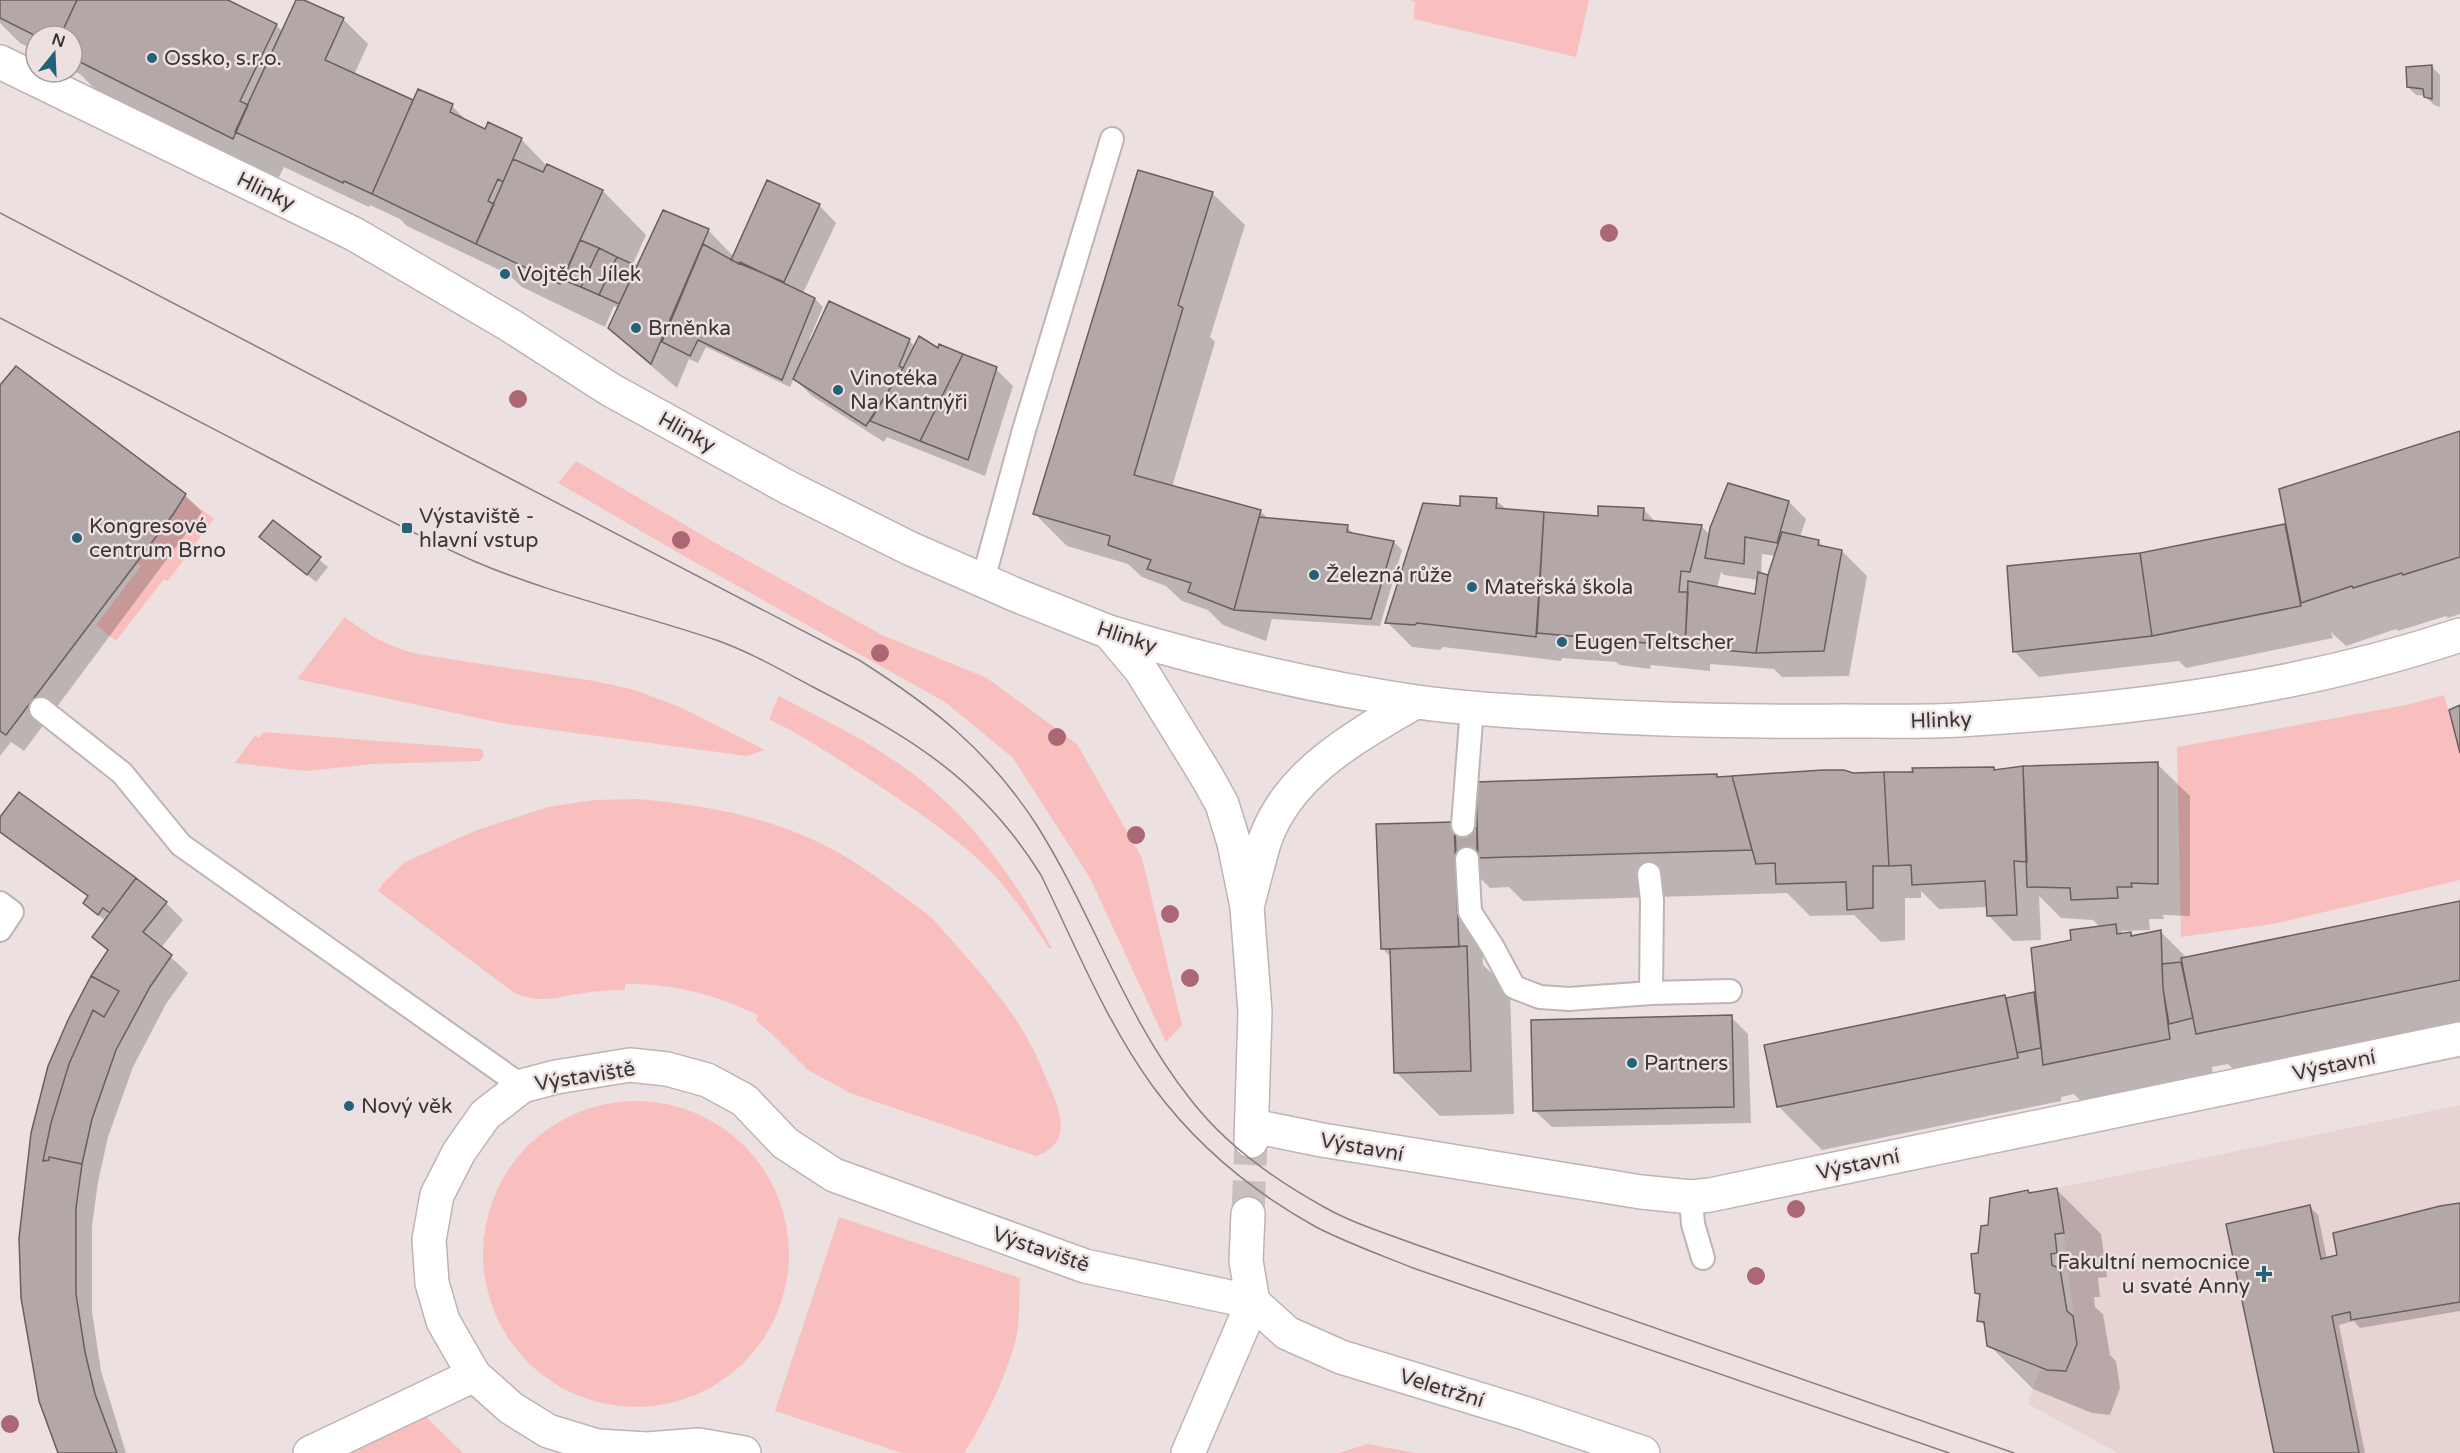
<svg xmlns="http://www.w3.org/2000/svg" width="2460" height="1453" font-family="'Varela Round',sans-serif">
<rect width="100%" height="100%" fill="#ece1e0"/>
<!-- built -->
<path fill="#e8d3d3" d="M2460,1105v348h-342l-90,-49 11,-34 27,1 11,-27 -19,-156z"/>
<!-- green -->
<path fill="#f9bfbe" d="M1409,0h180l-13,57 -162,-38 1,-17z
M576,461l138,81 168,93 105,43 90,66 65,114 40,167 -16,17 -76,-164 -77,-120 -68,-56 -261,-146 -126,-73z
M184,496l30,23 -46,62 -4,-2 -48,62 -20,-16 45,-59 -5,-3z
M345,617c23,18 44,30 72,37l177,27 41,9 47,18 83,42 -18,6 -246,-33 -204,-44z
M2444,695l16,58v127l-187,44 -92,13 -4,-190 229,-42z
M779,696c39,21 80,40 116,65 70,47 119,114 157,188l-3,-1c-17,-25 -34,-50 -55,-73 -31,-33 -68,-57 -104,-82 -40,-26 -79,-53 -121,-74z
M263,732l219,17 2,7 -4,5 -107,3 -67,7 -71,-8 20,-28 4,3z
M637,799c70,6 141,19 202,54 29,16 56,38 83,57l12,10c35,41 75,81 99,129 6,11 10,23 15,34 12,27 26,60 -12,73l-186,-63 -42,-23 -37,-37 -15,-12 2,-6c-41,-20 -86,-32 -133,-31v6c-16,0 -32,1 -47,4 -24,4 -42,10 -65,-2l-135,-101 6,-9 21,-20 72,-32 71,-23 46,-7z
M483 1254a153 153 0 1 1 306 0a153 153 0 1 1-306 0Z
M839,1217l181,61c-1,18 0,38 -3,56 -7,35 -33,89 -53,119h-62l-127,-42z
M423,1414l40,39h-123z
M1367,1444l48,9h-76z"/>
<!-- shadow -->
<path fill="#0003" fill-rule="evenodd" d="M0,0h223l53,25 7,7 14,-32h4l42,19 25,25 -14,31 60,28 38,3 17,17 16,8 36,8 26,27 56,25 43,44 -14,31 6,2 70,-38 26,27 85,-52 17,18 -33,70 12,6 8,8 -14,33h100l6,7 24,3 57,19 17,17 -28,90 -98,-39 -3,5 -72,-46 -18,-18 -4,9 -84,-40 -8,16 -9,-4 -12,29 -41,-35 -26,-25 9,-20 -5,-2 -9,21 -83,-40 -14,-13 -101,-48 -7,-7 -30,-14 -1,2 -85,-40 -7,14 -179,-89 -18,-18 -8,-4v-34h-36v15l-16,-8 -20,-20z
M2431,66l9,9v32l-6,-2 -9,-9 -9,-1 -8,-8z
M1212,193l33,32 -35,112 5,5 -43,145 88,24 9,8 78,8 8,8 39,7 8,8 -22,76 -108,-7 -6,22 -43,-16 -15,-15 -26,-9 -16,-15 -24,-9 -14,-13 -61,-18 -32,-32z
M0,389l185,106 17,17 -178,239 -13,-9 -11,14z
M2460,433v181l-12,4 -2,-2 -48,15 -2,-2 -50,17 -15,-14 2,6 -147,30 -7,-7 -140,16 -25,-26 126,-97 144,-29 4,4z
M1496,500l11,10 92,8 45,-8 13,13 44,3 9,9 79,-33 17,17 -6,18 18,4 7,7 17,3 25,25 -18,100 -67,1 -8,-8 -64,-5v7l-59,-6 -1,4 -30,-4 -4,-3 -54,-4 -1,3 -118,-14 -3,3 -28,-3 -25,-25 74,-115zM1762,554l14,2 -7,21 -8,-2zM1721,572l3,3 34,5 -2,15 -39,-7z
M274,522l54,45 -12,15 -55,-45z
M2157,764l33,32v120l-27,-1 1,4h-15l1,11 -29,1 3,4 6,-2 4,4 27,-5 26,26 273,-56v131l-218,44 -14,-13 -16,3 1,15 -124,27 -15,-15 -13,3v4l-239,49 -44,-44 226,-109 3,2 30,-6 36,-52 27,-14 -7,-7 -32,-2 -22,-22 2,44 -28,1 -25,-26v-8l-49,2 -18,-18v7h-16v42l-24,2 -27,-27 -44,1 -23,-23 -264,8 -14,-14 -19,1 -10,-10 3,87 27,26 4,123 -74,2 -44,-44 -4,-114 -10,-10 -4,-123 98,5 3,2 238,-56 2,3 104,-7 30,2 140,-6 3,3z
M0,819l166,84 17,17 -22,28 27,25 -22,31 -33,63 -25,70 -10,45 -6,44v86l9,59 25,82h-67l-37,-155 87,-346 -15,-15 12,-16 -13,-10 -4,-14 -86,-63 -3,-2z
M1731,1017l17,17 3,89 -199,4 -18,-17z
M2057,1190l44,44 6,43 -9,1 2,19h-6l1,10 8,7 7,41 6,6 4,27 -10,27 -18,-2 -59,-24 -44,-44 -2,-17 -8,-8 2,-23 -4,-4 3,-38 9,-28 39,-35 2,2z
M2460,1204v107l-100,17 -6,-7 -15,4 26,128h-90l35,-246 8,8 9,44 12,-3z"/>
<!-- building -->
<path fill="#b3a7a7" stroke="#695f5f" stroke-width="1.5" d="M0,0h77l-17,36h-24l-36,-18z
M77,0h151l49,24 -37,77 8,4 -15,34 -161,-81v-22h-12z
M296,0h8l40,18 -19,42 88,40 -41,94 -28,-13 -1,2 -108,-51z
M2432,65v34l-8,-2 -1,-8 -16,-2 -1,-20z
M418,89l35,15 -3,8 35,17 3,-7 34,16 -19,44 -5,-3 -10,22 6,3 -18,40 -104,-50z
M513,159l30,13 4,-8 56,26 -43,94 -84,-40z
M1138,170l75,22 -35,113 5,3 -49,167 127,35 -27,100 -46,-18 3,-9 -44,-14 4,-9 -43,-15 2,-9 -77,-22z
M767,180l53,24 -36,78 -53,-22z
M663,210l46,19 -58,135 -43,-36z
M580,240l19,8 -18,39 -18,-7z
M703,244l36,20 1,-2 75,36 -33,82 -84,-40 -8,16 -28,-14z
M599,248l18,9 -18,38 -18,-8z
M617,257l20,9 -18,38 -20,-9z
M829,301l81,38 -11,27 4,2 -37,58 -73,-47z
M919,336l19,12 1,-4 24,10 -43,87 -50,-20 33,-53z
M963,354l34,13 -29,93 -48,-19z
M16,366l170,128 -12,19 -168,222 -6,-4v-346z
M2460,431v126l-57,18 -1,-2 -49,15 -1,-2 -51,17 -22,-114z
M1728,483l61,18 -12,42 -32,-6 -1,27 -39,-6 5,-30z
M1460,496l37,2 -1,10 48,4 -8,125 -119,-14 -2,2 -30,-2 38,-120 37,3z
M1598,506l46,2 -1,12 59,5 -12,47 -9,-1 -2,21h9l-3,55 -59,-6v3l-33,-3v-3l-56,-5 7,-121 54,4z
M1259,517l89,8 -1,7 47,9 -23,78 -137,-9z
M273,520l48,37 -14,18 -48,-38z
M2285,524l16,82 -149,30 -12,-83z
M1782,532l37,8 -1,5 24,5 -18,101 -68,2 12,-78z
M2140,553l12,83 -139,16 -6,-86z
M1758,572l10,3 -12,78 -71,-6 3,-66 67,13z
M2460,705v48l-11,-43z
M2158,762v122l-27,-1 1,4h-15l1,11 -47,2 -1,-12 -43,-1 -4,-121z
M2023,766l4,96 -13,-1 3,54 -30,1 -2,-35 -73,4 -1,-20 -22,1 -5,-94h29l-1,-4 82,-1v3z
M1823,770h21l9,3 31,-1 5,94h-16v42l-26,2 -1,-28 -70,2 -1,-21 -19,1 -24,-88z
M1717,774v3l15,-1 20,74 -274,8 -2,-76z
M19,792l117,86 -26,35 -7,-5 -5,7 -15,-12 5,-7 -88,-64v-15z
M1454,822l5,125 -78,2 -5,-125z
M1477,828v27l-21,1 -1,-27z
M136,878l31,24 -24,30 29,23 -22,32 -34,63 -24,69 -10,45 -33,-7v3l-6,1 8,-38 18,-59 24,-54 11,7 15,-26 -28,-15 17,-26 -16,-13z
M2460,901v79l-264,54 -15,-76z
M2116,924l1,10 14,-2v4l30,-6 2,58 7,51 -127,26 -12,-117 40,-8 -1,-10z
M1467,946l4,125 -77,2 -4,-124z
M2181,962l12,56 -24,6 -6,-36 -1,-24z
M91,976l28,15 -15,26 -11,-7 -24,54 -18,59 -8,38 6,-1v-3l33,7 -6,44v86l9,58 10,42 22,59h-59l-19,-52 -18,-103 -2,-60 12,-105 17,-67 20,-46z
M2034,992l7,56 -24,5 -11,-55z
M2005,995l13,63 -241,49 -13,-62z
M1732,1015l2,92 -201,4 -2,-91z
M2057,1188l7,45 -9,1 2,19 -6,1 1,11 8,4 7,42 6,5 4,28 -11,27 -19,-1 -60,-24 -3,-24 -7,-1 3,-27 -5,-1 -4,-39 7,-1 3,-27 7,-1 2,-27 38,-8 1,3z
M2460,1203v99l-109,18 -1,-8 -18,4 27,137h-85l-48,-229 84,-19 11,54 16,-4 -4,-22 107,-27z"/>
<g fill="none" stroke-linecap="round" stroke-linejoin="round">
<!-- tertiary-tunnel -->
<path stroke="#c9bfbe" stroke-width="33" stroke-dasharray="33 16" stroke-linecap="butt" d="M1248,1214l3,-73"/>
<!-- service casing -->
<g stroke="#bfb3b3" stroke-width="26">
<path id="service" d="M983,580l41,-150 88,-291
M41,709l81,64 59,72 341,241
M1463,825l9,-117
M1467,859l3,53 22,34 22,41 26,10 29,2 82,-6 79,-2
M1649,874l3,26 -1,93
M0,903l12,9 -12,18
M1691,1197l2,27 10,34"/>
</g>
<!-- minor casing -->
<g stroke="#bfb3b3" stroke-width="36">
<path id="minor" d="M1109,632c101,30 204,55 308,70 48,7 96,9 144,12 94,6 188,8 282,7 39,0 78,1 117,-1 168,-10 339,-31 500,-85
M1247,907c6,-22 11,-45 18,-67 24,-68 92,-104 150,-138
M1253,1126l69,14 319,52 50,5 19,-2 750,-156
M310,1453l164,-78
M744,1453l-45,-8 -52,4 -50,-3 -49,-15 -37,-23 -37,-33 -31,-54 -11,-38 -3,-43 8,-45 22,-43 26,-37 37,-29 34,-9 74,-12 37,4 40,11 37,20 41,43 49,32 251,91 168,36 -65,151"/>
</g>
<!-- tertiary casing -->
<g stroke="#bfb3b3" stroke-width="36">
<path id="tertiary" d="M0,62l354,172 154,90 103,66 178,98 120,60 107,47 93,37 32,38 66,107 15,27 12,39 13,64 8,105 -4,129
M1248,1214l-2,47 7,41 34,31 54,24 183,56 119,40"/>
</g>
<!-- service -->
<use href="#service" stroke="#fff" stroke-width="22"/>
<!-- minor -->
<use href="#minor" stroke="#fff" stroke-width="33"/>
<!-- tertiary -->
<use href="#tertiary" stroke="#fff" stroke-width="33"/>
<!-- tram -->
<path stroke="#867f7e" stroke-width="1.5" d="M0,213l859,447c74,47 128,89 177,164 57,90 88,192 155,276 34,44 84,80 133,107 30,17 64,27 96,39l594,207
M0,318c94,49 189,98 283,147 64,33 127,68 193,97 78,33 160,51 240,78 34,12 65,30 97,47 99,51 168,92 228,188 35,72 66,149 113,213 43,58 99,104 162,139 31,16 65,28 97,41l536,185"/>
</g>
<!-- trees -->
<g fill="#ac6775">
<circle cx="1609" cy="233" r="9"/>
<circle cx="518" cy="399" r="9"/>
<circle cx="681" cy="540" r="9"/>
<circle cx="880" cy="653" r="9"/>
<circle cx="1057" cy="737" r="9"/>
<circle cx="1136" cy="835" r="9"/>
<circle cx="1170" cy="914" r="9"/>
<circle cx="1190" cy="978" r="9"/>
<circle cx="1796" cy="1209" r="9"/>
<circle cx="1756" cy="1276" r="9"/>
<circle cx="10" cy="1424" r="9"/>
</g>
<!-- markers -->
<g fill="#246278" stroke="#ece1e0" stroke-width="2">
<circle cx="152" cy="58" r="6"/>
<circle cx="505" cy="274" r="6"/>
<circle cx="636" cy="328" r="6"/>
<circle cx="838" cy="390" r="6"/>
<rect x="401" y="522" width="12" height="12" rx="3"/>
<circle cx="77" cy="538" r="6"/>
<circle cx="1314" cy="575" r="6"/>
<circle cx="1472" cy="587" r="6"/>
<circle cx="1562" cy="642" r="6"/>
<circle cx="1632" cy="1063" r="6"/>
<circle cx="349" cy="1106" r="6"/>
<path d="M2261 1265h6v6h6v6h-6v6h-6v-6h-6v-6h6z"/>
</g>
<g text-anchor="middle" stroke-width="5" stroke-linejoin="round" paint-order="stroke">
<!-- poi labels -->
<g font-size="21" fill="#3b3636" stroke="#ece1e0" text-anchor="start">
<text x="164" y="65">Ossko, s.r.o.</text>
<text x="517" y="281">Vojtěch Jílek</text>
<text x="648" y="335">Brněnka</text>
<text x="850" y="385">Vinotéka<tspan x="850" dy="24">Na Kantnýři</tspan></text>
<text x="419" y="523">Výstaviště -<tspan x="419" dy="24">hlavní vstup</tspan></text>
<text x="89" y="533">Kongresové<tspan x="89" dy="24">centrum Brno</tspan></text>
<text x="1326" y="582">Železná růže</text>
<text x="1484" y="594">Mateřská škola</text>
<text x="1574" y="649">Eugen Teltscher</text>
<text x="1644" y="1070">Partners</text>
<text x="361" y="1113">Nový věk</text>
<text x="2250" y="1269" text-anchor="end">Fakultní nemocnice<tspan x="2250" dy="24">u svaté Anny</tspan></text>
</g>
<!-- street labels -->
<g font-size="21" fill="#3b3636" stroke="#ece1e0">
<text transform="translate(266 191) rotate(26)" y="7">Hlinky</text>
<text transform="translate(687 432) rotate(29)" y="7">Hlinky</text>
<text transform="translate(1127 637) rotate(18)" y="7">Hlinky</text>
<text transform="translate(1941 720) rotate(-2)" y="7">Hlinky</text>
<text transform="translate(2334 1065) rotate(-12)" y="7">Výstavní</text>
<text transform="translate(585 1076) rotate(-9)" y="7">Výstaviště</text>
<text transform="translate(1362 1147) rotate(10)" y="7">Výstavní</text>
<text transform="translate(1858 1164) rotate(-12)" y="7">Výstavní</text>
<text transform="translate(1041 1249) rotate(19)" y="7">Výstaviště</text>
<text transform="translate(1442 1388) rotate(17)" y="7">Veletržní</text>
</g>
</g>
<!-- north arrow -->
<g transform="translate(54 54) rotate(18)"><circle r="28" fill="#ece1e0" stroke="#a59d9c" stroke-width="1.5"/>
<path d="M0-4.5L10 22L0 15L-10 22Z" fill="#246278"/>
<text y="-9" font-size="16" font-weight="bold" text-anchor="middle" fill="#3b3636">N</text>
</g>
</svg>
